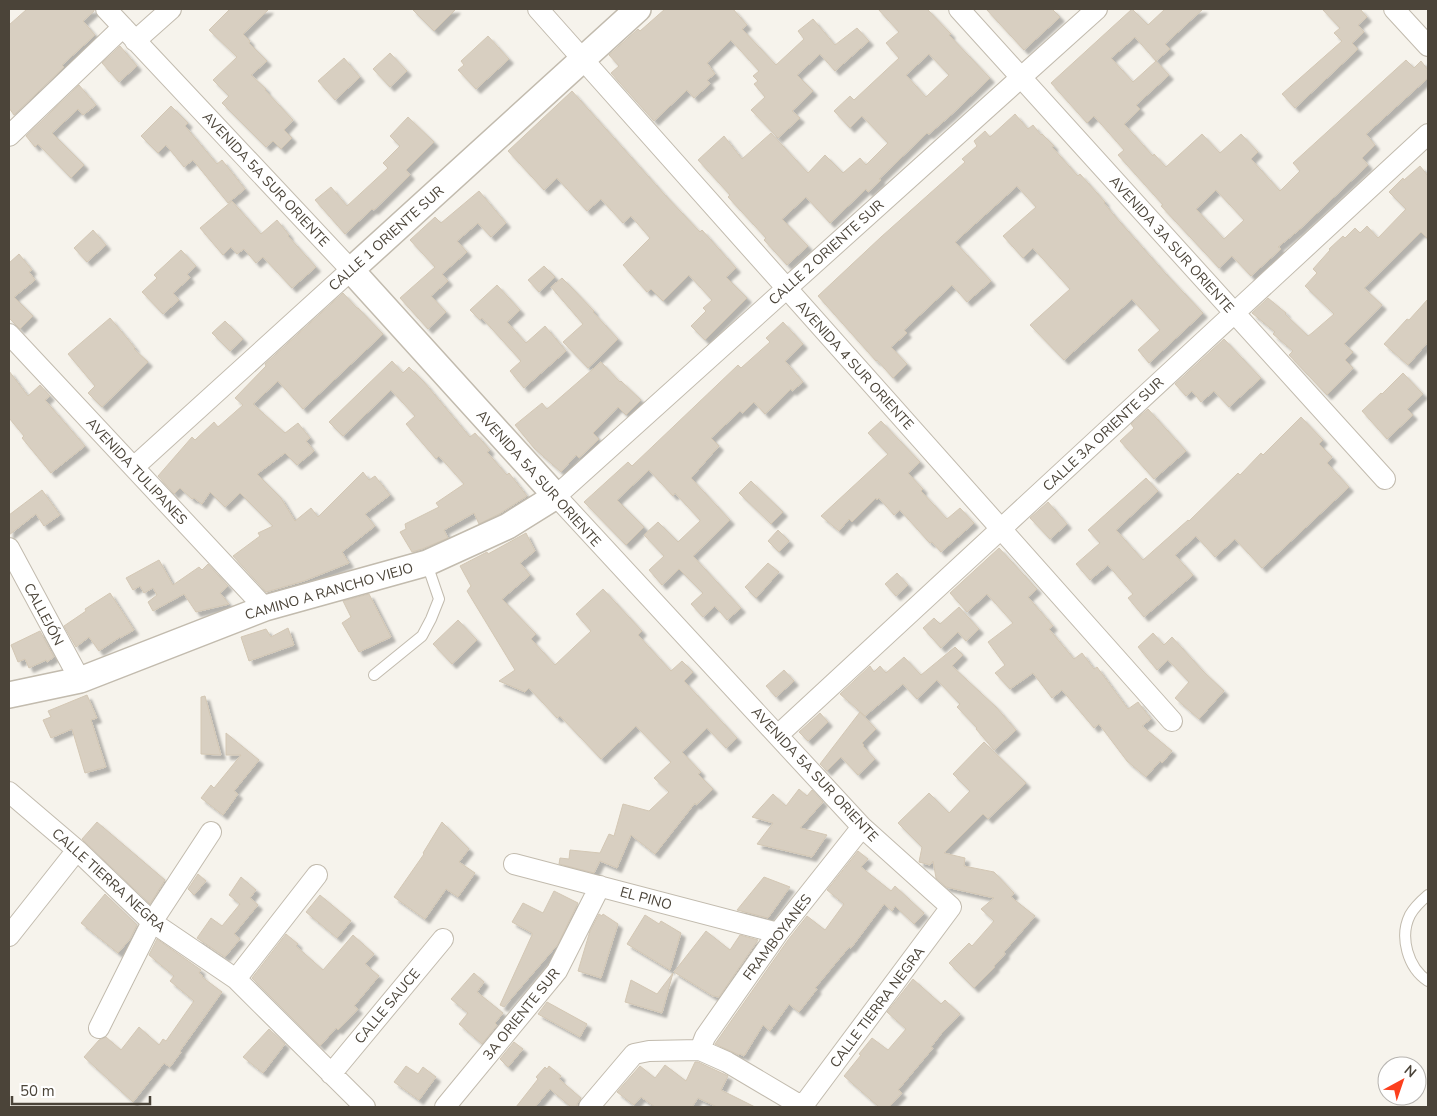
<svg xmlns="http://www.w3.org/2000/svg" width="1437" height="1116" font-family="'Nunito Sans',sans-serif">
<defs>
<filter id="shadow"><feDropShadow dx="4.5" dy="4.5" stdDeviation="1" flood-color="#0004"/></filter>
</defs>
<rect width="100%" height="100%" fill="#f6f3ec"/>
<!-- building -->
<path fill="#d8cfc1" stroke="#d3c7b4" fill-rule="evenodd" filter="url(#shadow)" d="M27,9h67v2l-11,10 12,14 -33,30 2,2 -50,48 -5,-7v-83z
M230,9h39l-26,25 7,7 -1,2 18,18 -16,14 15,14 -1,1 28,30 -9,10 8,8 -11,11 -8,-8 -7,6 -44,-44 7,-7 -16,-16 24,-23 -28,-27z
M412,9h44l-22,22z
M665,9h68l14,16 -5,4 34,36 28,-26 -6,-8 15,-12 22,26 22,-17 12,13 -34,30 -15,-17 -23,21 16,16 -21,20 8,7 -22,20 -27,-28 14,-13 -11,-13 4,-3 -5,-5 6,-5 -28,-31 -24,23 8,11 -8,6 3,4 -16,14 -7,-8 -33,31 -43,-48 8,-7 -10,-11 29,-26 2,2z
M878,9h49l24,25 -2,1 41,43 -39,37 -22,19 -2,-1 -48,46 2,1 -13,12 -2,-3 -36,34 -24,-26 -24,22 26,27 -21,19 -23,-25 2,-2 -38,-41 2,-2 -32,-35 26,-24 18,23 29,-26 37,40 17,-18 18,18 17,-15 6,7 22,-22 -26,-27 -12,12 -16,-17 16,-15 4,4 45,-42 -13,-15 13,-11zM929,54l20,21 -23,22 -20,-22z
M986,9h66l8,8 -36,33z
M1132,9l16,16 17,-16h38l-38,35 5,5 -14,12 13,14 -33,30 4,4 -16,15 29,32 1,-2 12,13 36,-33 18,19 21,-19 17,18 -7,7 29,32 20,-20 -7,-8 113,-103 8,8 7,-7 7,9v8l-62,56 9,11 -13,13 6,7 -68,64 -22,18 3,2 -30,27 -19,-20 -13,12 -58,-62 2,-1 -45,-50 6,-5 -30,-34 -7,7 -36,-40zM1135,37l21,24 -23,21 -22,-24zM1216,190l28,30 -20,19 -28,-30z
M1322,9h38l7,8 -9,8 6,7 -12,11 6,6 -63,59 -13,-14 60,-53 -8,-8 6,-5z
M488,36l21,23 -33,30 -18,-19 6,-5 -3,-4z
M120,46l17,20 -18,16 -17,-19z
M390,53l17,18 -17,16 -17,-18z
M344,58l16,19 -25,23 -17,-19z
M79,85l17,20 -13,10 -5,-6 -26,24 32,32 -13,13 -33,-34 -3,3 -9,-11z
M572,91l93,104 35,37 2,-2 34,38 -10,9 21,21 -42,42 -14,-14 15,-15 -3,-3 9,-8 -23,-25 -26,26 -12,-12 -4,3 -24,-27 27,-27 -19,-22 -8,7 -22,-24 -14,12 -30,-33 -13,12 -36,-39z
M171,106l17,17 -3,3 32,38 5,-4 23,29 -17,14 -35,-43 -9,7 -18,-22 -8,8 -17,-17z
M1015,114l13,15 5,-4 8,10 1,-1 12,12 -2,1 26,29 2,-2 25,28 -1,1 9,11 53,60 37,39 -54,50 -11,-13 22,-20 -28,-31 -68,61 -34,-35 40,-36 -37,-41 -10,10 -20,-22 33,-29 -19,-21 -62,56 36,39 -24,21 -15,-17 -48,45 3,3 -16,14 16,17 -14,14 -16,-18 -1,1 -58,-65 63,-59 84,-75 -3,-3 15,-13 -3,-5 11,-10 5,6z
M408,117l26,25 -28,28 4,5 -36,35 -2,-1 -27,25 -30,-34 16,-13 16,19 41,-38 -5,-5 17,-17 -10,-10z
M1420,166l8,10v63l-7,-7 -57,56 18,17 -38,39 9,8 -8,8 8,8 -26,27 -38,-40 4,-4 -20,-17 2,-2 -23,-19 16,-15 18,15 -1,1 23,22 4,-3 22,-19 -29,-28 12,-13 -4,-4 17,-19 -1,-1 14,-13 2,2 10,-10 5,5 7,-7 11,12 28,-29 -17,-17 14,-14 1,2z
M479,191l27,32 -15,14 -13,-14 -21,18 10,11 -25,22 6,7 -17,15 15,16 -18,17 -28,-31 35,-31 -25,-27 25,-23 6,6z
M232,201l29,33 16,-14 12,15 -1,1 28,31 -24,21 -29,-31 -7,6 -12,-14 -7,5 -6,-7 -8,8 -23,-27z
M93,230l13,15 -19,17 -13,-14z
M181,250l15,16 -9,8 3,4 -17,15 6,7 -16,14 -21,-22 15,-14 -3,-3z
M19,254l13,16 -3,2 6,8 -21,17 19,19 -13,13 -11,-11v-55z
M544,266l11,11 -16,15 -11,-12z
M562,278l10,10 22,23 -1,1 25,27 -30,29 -25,-26 20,-18 -32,-37z
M497,285l23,25 -13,12 19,21 19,-17 21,25 -42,37 -14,-17 11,-10 -39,-43 -2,2 -10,-10z
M343,293l14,15h1l25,26 -80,75 -25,-28 -25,23 32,29 13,-10 12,15 -4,3 8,10 -17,14 -12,-12 -28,21 24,24 14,23 16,-13 7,9 45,-45 6,8 6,-4 15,19 -25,19 10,12 -33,26 7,11 -45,18 -38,11 -33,-36 27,-20 -2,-3 15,-7 -33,-33 -15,14 -15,-15 -8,12 -8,-6 -2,1 -12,-11 -6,6 -16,-18 34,-39 3,3 19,-18 4,5 25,-22 -8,-7 31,-32 -1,-2z
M1428,299v43l-20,23 -24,-21 23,-25 2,1z
M110,318l17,20 8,10 -1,1 14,13 -46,45 -14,-14 7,-7 -27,-32z
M225,321l18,18 -13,12 -18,-18z
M783,322l20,22 -18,17 18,21 -11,9 -1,-2 -26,25 -11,-12 -11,11 -3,-2 -29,27 8,8 -28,32 39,42 -37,36 48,52 -14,12 -12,-14 -12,11 -12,-13 12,-11 -24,-24 -17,16 -13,-15 15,-14 -20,-21 14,-13 20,20 22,-21v-1l-25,-27 -2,3 -24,-26 -32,30 27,27 -18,18 -42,-43 44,-40 4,4 106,-101 3,3 29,-26 -4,-4z
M1224,339l37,39 -32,29 -15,-16 -13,11 -9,-11 -6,5 -11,-12z
M392,361l11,12 6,-6 15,15 46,55 5,-4 15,17 -3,2 20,23 2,-2 18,23 -28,18 -20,10 -5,-11 -30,17 4,8 -26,11 -10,3 -12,-20 6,-3 -1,-5 34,-17 -3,-4 28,-19 -25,-28 -3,3 -30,-35 9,-8 -24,-26 -48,46 -14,-14z
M601,362l19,20 1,-1 20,19 -15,15 -8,-8 -25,26 6,6 -20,19 -3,-3 -15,17 -27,-24 -19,-23 27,-22 5,6z
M9,371l19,25 12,-11 10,11 -5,4 40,46 -34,27 -29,-35 2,-2 -15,-18z
M1403,373l20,21 -16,15 6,6 -26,24 -25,-28 19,-18 1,1z
M1148,409l38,42 -32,28 -34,-38 14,-13 -3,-4z
M1301,417l22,23 -4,4 13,13 -5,6 22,24 -87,81 -27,-29 -20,18 -19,-21 -21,19 18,20 -49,42 -16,-19 5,-4 -25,-29 -18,15 -14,-16 24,-21 -12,-13 58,-52 12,13 -42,39 27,30 45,-40 1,1 49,-48 2,2 21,-22 2,2z
M881,421l39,41 -12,11 15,16 -2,2 26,28 13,-11 14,15 -33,29 -9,-10 -2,1 -3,-3 -27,-30 -6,5 -15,-17 -2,2 -1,-2 -24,24 -3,-3 -10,12 -18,-15 67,-62 -20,-21z
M751,481l32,31 -12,12 -32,-31z
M42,490l18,25 -16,11 -8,-12 -27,21v-20z
M1048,502l19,22 -17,15 -20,-21z
M778,530l11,11 -10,11 -11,-11z
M526,533l9,18 -15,12 10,12 -28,24 34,35 -5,5 24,26 36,-34 -15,-17 27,-25 39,42 -4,4 33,36 11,-10 11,11 -9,9 53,57 -11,10 -19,-20 -25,24 19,20 -3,2 15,15 -17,16 -1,-2 -40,51 -24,-19 -14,33 -17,-7 -6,12 -35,-9 1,-6 9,1 1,-9 30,3 9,-19 5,2 9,-32 26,7 20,-19 -15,-14 17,-16 -35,-36 -35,33 -41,-43 -3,2 -28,-30 -4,4 -26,-11 16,-11 -48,-79 4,-5 -11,-20 27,-14 1,2z
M999,548l38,41 -9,8 25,29 -4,3 25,30 8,-6 12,16 3,-2 31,42 10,-7 13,17 -9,7 30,25 -10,12 -2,-2 -14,16 -19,-16 -28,-37 -5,4 -32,-38 -10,8 -19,-25 -23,16 -15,-16 10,-8 -17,-23 25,-19 -26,-29 -20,18 -17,-19z
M159,560l14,25 26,-18 3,3 6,-6 20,22 -8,7 9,11 -33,8 -12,-18 -31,17 -5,-9 9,-7 -4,-7 -9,5 -4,-7 -7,4 -7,-12z
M768,563l11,9 -23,26 -11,-11z
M897,573l11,12 -12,11 -11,-12z
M110,593l24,37 -14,8v-1l-21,14 -10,-14 -13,10 -12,-21 22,-15 -1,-2z
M369,594l22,43 -32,15 -17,-29 9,-6 -8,-16z
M959,607l20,22 -13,12 -8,-9 -17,16 -18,-20 11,-10 6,6z
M458,620l19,20 -25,24 -19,-20z
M288,628l6,17 -45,16 -8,-24 25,-8 5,8z
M40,631l14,26 -7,5 -1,-2 -17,8 -4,-9 -7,3 -7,-17z
M1153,633l11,12 8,-8 31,34 21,20 -25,28 -24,-21 14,-16 -21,-22 -11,10 -19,-23z
M955,647l8,8 -11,11 44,41 20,23 -22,20 -18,-21 1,-1 -20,-21 3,-3 -23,-24 -20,19 -14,-15 -38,32 -25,-22 30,-28 4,6 6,-6 6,7 18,-16 17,18z
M784,670l10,11 -18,16 -10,-11z
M87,695l10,23 -6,2 15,47 -21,6 -13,-44 -21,9 -8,-18 8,-3 -3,-6z
M205,696l16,59 -20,-1v-57z
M860,712l16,17 -14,14 2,2 -1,1 12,13 -17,16 -17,-18 -14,14 -7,-7z
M820,713l8,9 -20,19 -9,-9z
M226,733l33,27 -25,31 4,3 -15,21 -22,-17 10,-13 3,3 27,-33h-15z
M984,742l42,41 -38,36 -5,-5 -39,39 21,5 -1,8 30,6 20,21 -3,4 24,19 -31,36 1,2 -11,12 1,1 -21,21 -25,-25 20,-20 3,3 22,-25 -13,-12 13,-11 -48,-11 -10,-9 -3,-17 -3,4 -11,-3 3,-15 -24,-24 31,-30 20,20 21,-22 -17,-17z
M799,789l8,7 5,-6 11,12 -23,26 27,7 -15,22 -55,-13 16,-21 -21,-6 21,-23 13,12z
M97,822l68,58 -15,24 -68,-65z
M442,822l27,27 -10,13 16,11 -17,24 -12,-8 -21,30 -31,-22 30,-43 -1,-1z
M858,851l10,8 -7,8 30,24 4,-5 29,27 -10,11 -19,-18 -3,5 -8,-7 -33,44 -2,-1 -34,41 2,1 -18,23 -10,-8 -19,27 -7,-6 -19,31 -4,-2 -1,1 -24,-11 73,-104 19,-24 18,14 19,-26 -17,-14z
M198,874l8,7 -12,14 -6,-6z
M241,877l15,13 -6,8 8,7 -24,29 6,5 -15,18 -28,-19 14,-20 11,8 18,-22 -11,-9z
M764,877l26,10 -22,31 -31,-8z
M554,891l24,12 -20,41 -54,63 -4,-2 32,-70v-2l-20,-11 11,-19 20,10z
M105,894l32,31 -7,14 -12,14 -37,-30z
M320,895l31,26 -14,17 -31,-26z
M599,914l3,2 1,-2 15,10 -17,54 -23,-7 12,-40z
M645,915l14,9 2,-3 20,12 -11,37 -43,-26z
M706,931l24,19 10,-15 18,5 -39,57 -6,-1 -39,-24z
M286,934l12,10 -2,2 27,24 30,-35 21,19 -9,10 14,12 -25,30 4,3 -20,21 -2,-2 -16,18 -68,-68z
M157,939l44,31 -2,3 4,3 -1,1 20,15 -42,59 1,1 -11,15 -6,-4 -31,39 -49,-45 15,-17 7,-3 15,13 18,-23 20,18 4,-6 3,2 28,-40 -24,-20 4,-5 -25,-21z
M474,973l10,9 -7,10 26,21 -8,10 2,2 -15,19 -23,-20 9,-11 -17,-14z
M673,973l-11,40 -37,-11 6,-22 26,14z
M913,979l28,25 4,-4 15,14 -19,20 -10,13 2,1 -35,42 4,3 -13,14h-10l-35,-31 17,-21 -2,-1 13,-16 16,12 18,-21 -19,-17z
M547,1002l40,22 -7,13 -42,-23z
M269,1029l16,15 -22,29 -20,-16z
M514,1042l9,7 -15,18 -8,-8z
M695,1062h3l30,14 -7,14 34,17h-38l-19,-9 -6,9h-37l-14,-10 -7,8 -17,-13 23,-26 15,12 10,-13 21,16z
M406,1066l12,8 5,-7 13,10 -17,23 -25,-18z
M549,1066l12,10 -2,3 22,19 -4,6v3h-6l-21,-18 -15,18h-19l22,-28 -2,-2 9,-10 2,2z"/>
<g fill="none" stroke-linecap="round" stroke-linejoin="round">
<!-- service casing -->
<g stroke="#c2bbae" stroke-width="12">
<path id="service" d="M374,675l48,-39 9,-17 8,-20 -12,-35
M1428,895c-7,6 -13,11 -18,20 -11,22 -2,53 18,66"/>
</g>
<!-- minor casing -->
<g stroke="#c2bbae" stroke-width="22">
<path id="minor" d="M106,9l245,261 -217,197
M538,9l634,712
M959,9l426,470
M1394,9l34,37
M135,41l36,-32
M9,136l114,-109
M9,334l256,274
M9,548l71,132
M778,735l650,-601
M9,792l68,58 75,72 84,57 129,128
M514,864l264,69
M9,936l68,-86
M236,979l81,-104
M99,1028l53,-106 59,-90
M700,1050l5,-13 73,-104 84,-106
M331,1074l112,-135
M445,1107l112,-136 43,-85
M589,1107l45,-53 15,-3 51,-1 27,12 76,45
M802,1107l149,-200 -89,-80 -306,-331 541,-487"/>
</g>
<!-- tertiary casing -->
<g stroke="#c2bbae" stroke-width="28">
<path id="tertiary" d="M9,695l71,-15 185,-72 162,-45 81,-37 48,-30 -205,-226 287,-261"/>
</g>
<!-- service -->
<use href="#service" stroke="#fff" stroke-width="10"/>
<!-- minor -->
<use href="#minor" stroke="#fff" stroke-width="20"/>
<!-- tertiary -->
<use href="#tertiary" stroke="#fff" stroke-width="25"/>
</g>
<g text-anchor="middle" stroke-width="4" stroke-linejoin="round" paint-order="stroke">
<!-- street labels -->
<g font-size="14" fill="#4b4439" stroke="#fff">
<text transform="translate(266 179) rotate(47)" y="5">AVENIDA 5A SUR ORIENTE</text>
<text transform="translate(386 238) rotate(-42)" y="5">CALLE 1 ORIENTE SUR</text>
<text transform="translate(1172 244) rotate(48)" y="5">AVENIDA 3A SUR ORIENTE</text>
<text transform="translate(826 252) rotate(-42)" y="5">CALLE 2 ORIENTE SUR</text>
<text transform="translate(855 365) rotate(48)" y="5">AVENIDA 4 SUR ORIENTE</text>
<text transform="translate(1103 434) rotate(-43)" y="5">CALLE 3A ORIENTE SUR</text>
<text transform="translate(137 471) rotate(47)" y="5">AVENIDA TULIPANES</text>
<text transform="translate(539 478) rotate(48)" y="5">AVENIDA 5A SUR ORIENTE</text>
<text transform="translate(329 591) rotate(-16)" y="5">CAMINO A RANCHO VIEJO</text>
<text transform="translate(44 614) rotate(62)" y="5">CALLEJÓN</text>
<text transform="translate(815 774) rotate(47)" y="5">AVENIDA 5A SUR ORIENTE</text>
<text transform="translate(109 880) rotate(42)" y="5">CALLE TIERRA NEGRA</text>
<text transform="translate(646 898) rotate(15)" y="5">EL PINO</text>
<text transform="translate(777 937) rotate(-53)" y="5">FRAMBOYANES</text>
<text transform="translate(387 1006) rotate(-50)" y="5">CALLE SAUCE</text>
<text transform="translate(877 1007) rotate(-53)" y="5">CALLE TIERRA NEGRA</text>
<text transform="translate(521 1014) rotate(-51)" y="5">3A ORIENTE SUR</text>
</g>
</g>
<!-- border -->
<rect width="1437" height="1116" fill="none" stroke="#4b4439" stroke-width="20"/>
<!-- north arrow -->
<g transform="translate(1402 1081) rotate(40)"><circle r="24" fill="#ffffff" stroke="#b7b4b0"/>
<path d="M0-4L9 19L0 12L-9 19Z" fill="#fc3f1d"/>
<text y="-8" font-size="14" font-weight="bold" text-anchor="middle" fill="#4b4439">N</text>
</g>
<!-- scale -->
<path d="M12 1096v8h138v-8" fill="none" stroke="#4b4439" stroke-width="2.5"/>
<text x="20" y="1096" font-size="15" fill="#4b4439" stroke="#ffffff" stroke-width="4" paint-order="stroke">50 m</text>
</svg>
